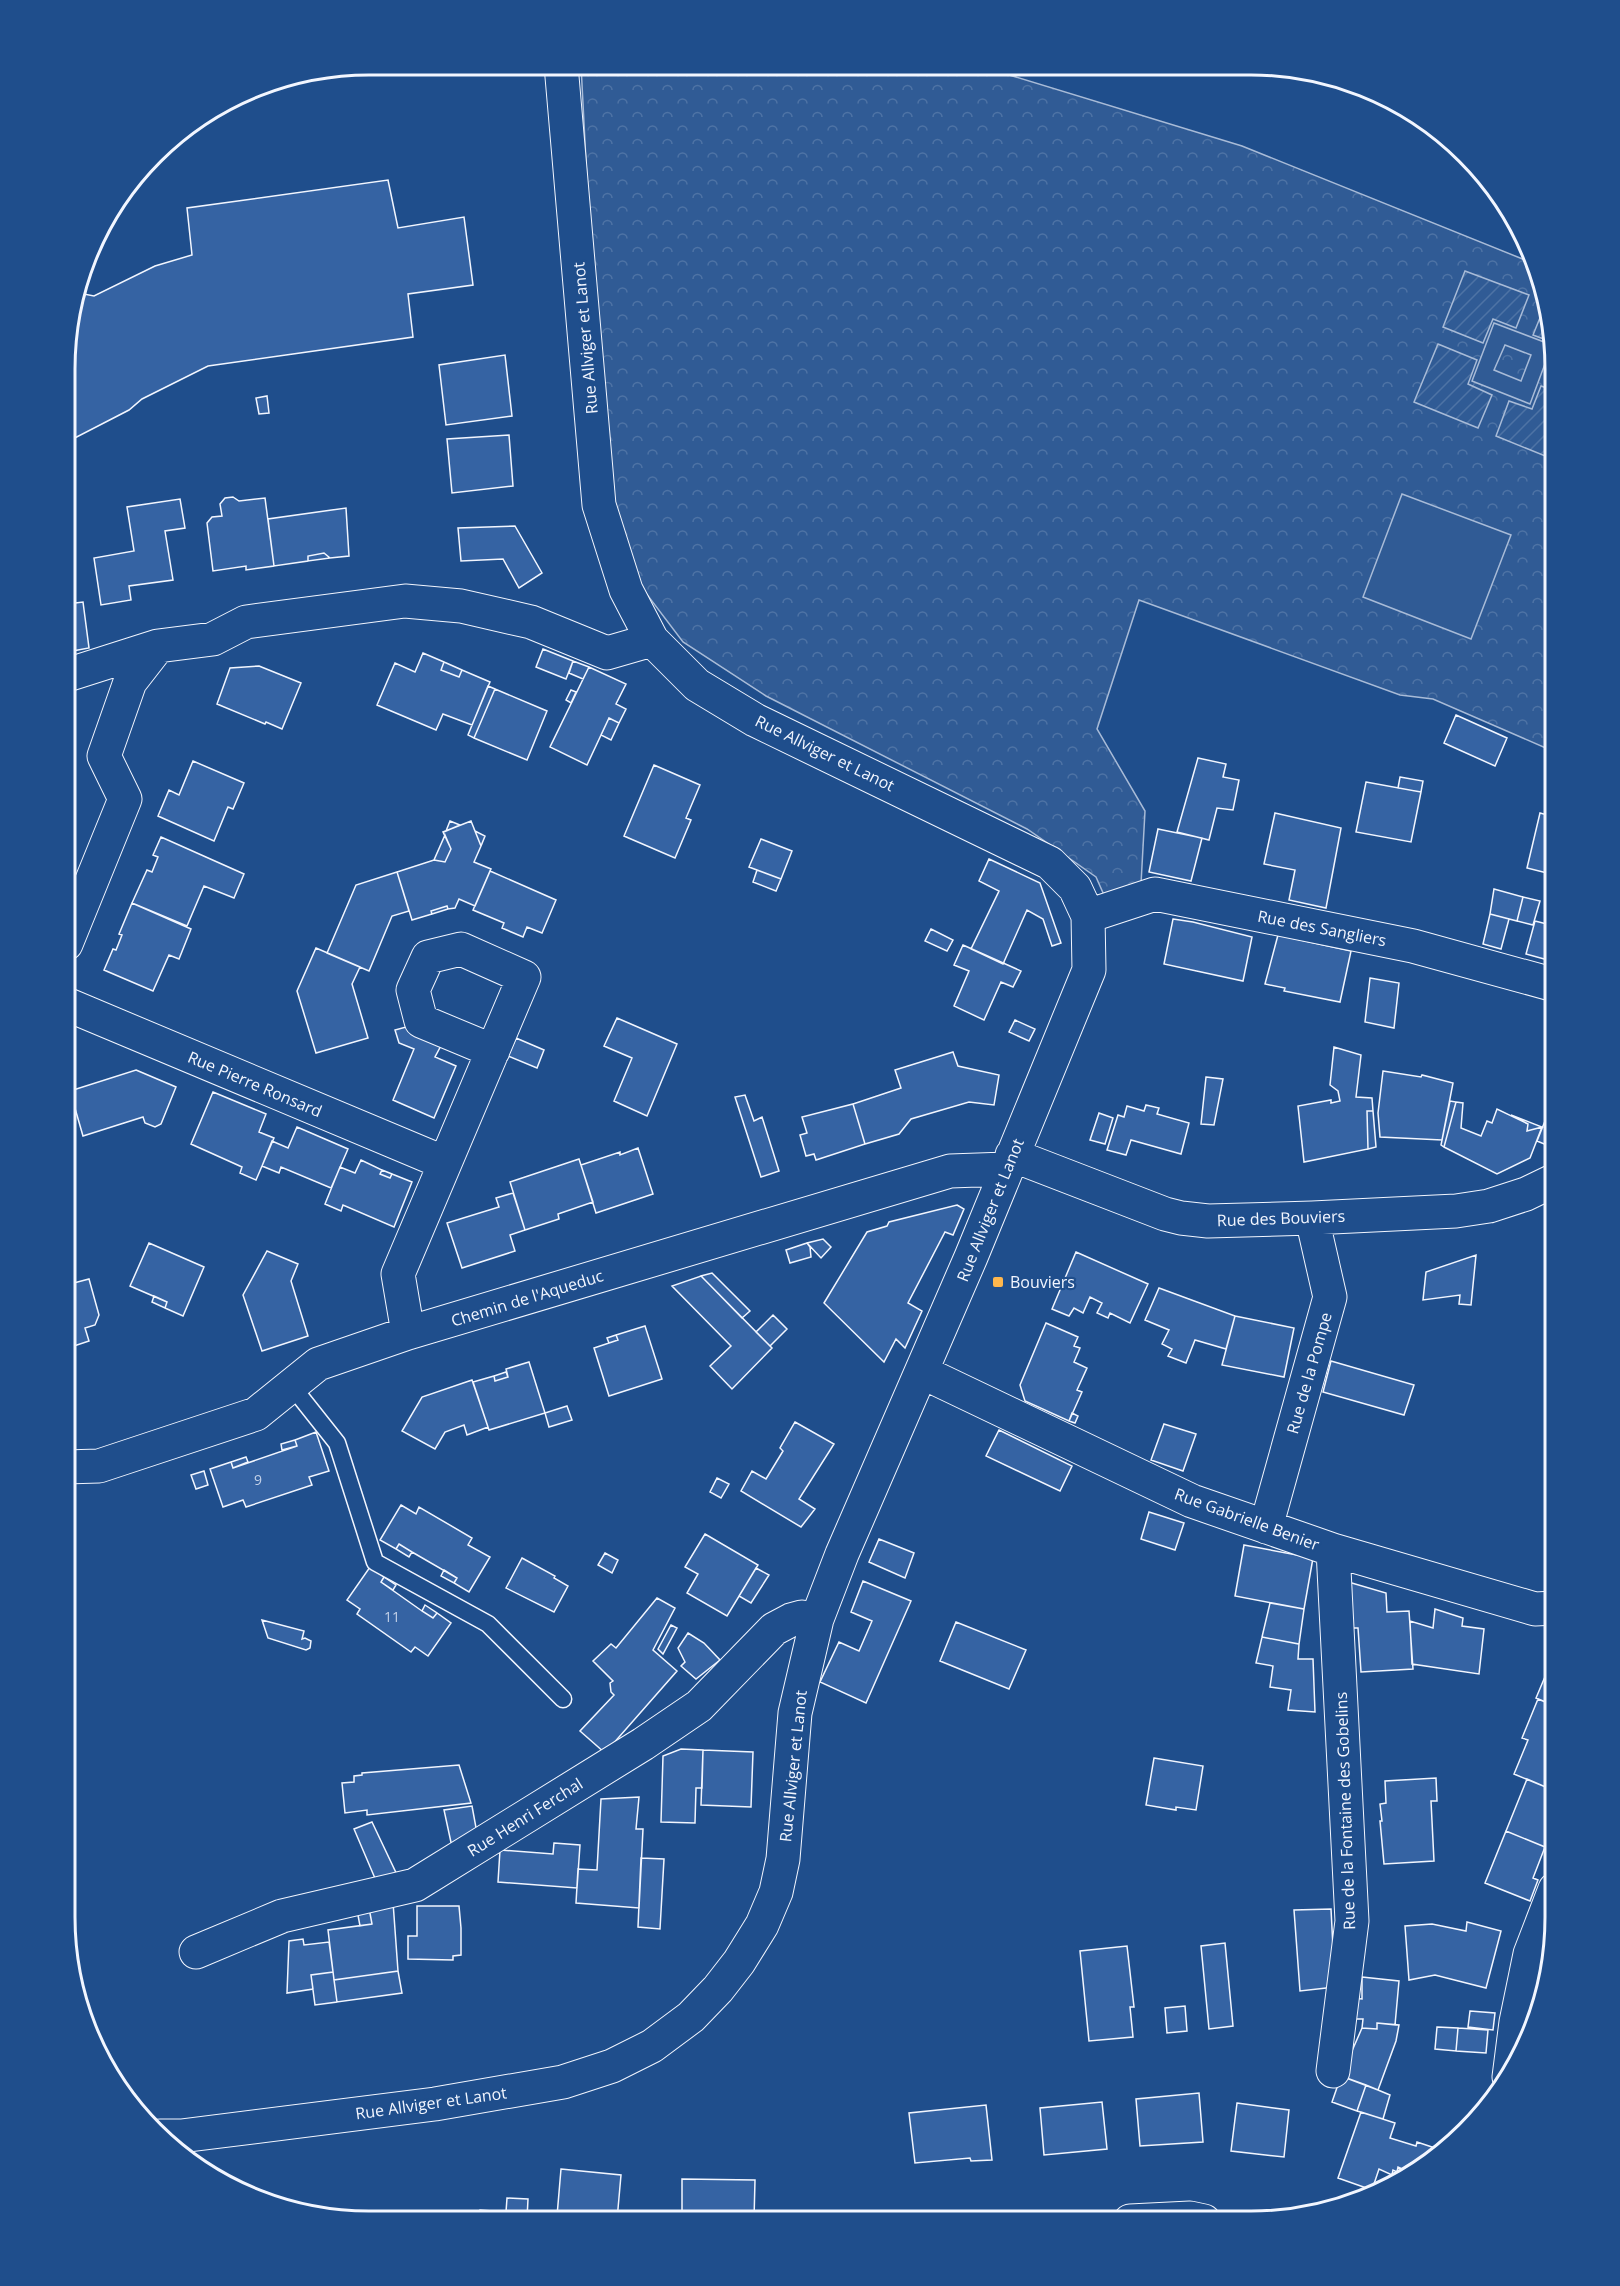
<svg xmlns="http://www.w3.org/2000/svg" width="1620" height="2286" font-family="'Open Sans',sans-serif">
<defs>
<pattern id="forest-crowns" width="20" height="18" patternUnits="userSpaceOnUse" patternTransform="scale(1.5)"><rect width="20" height="18" fill="#305b95"/><path d="M2 6a3 3 0 1 1 6 0M12 15a3 3 0 1 1 6 0" fill="none" stroke="#4e73a5"/></pattern>
<pattern id="garden-furrows" width="10" height="10" patternUnits="userSpaceOnUse" patternTransform="scale(1.5)"><rect width="10" height="10" fill="#305b95"/><path d="M-1 1l2-2M0 10L10 0M9 11l2-2" fill="none" stroke="#4e73a5"/></pattern>
</defs>
<rect width="100%" height="100%" fill="#1f4e8c"/>
<!-- forest -->
<path fill="url(#forest-crowns)" stroke="#a8bbd7" stroke-width="1.5" d="M581,65l399,1 262,80 293,118 10,27 10,78v383l-122,-53 -33,-4 -261,-95 -42,129 48,82 -4,73 -37,11 -8,-18 -69,-48 -261,-133 -83,-54 -41,-54 -30,-79 -21,-251z"/>
<!-- garden -->
<path fill="url(#garden-furrows)" stroke="#a8bbd7" stroke-width="1.5" d="M1465,271l64,24 -13,33 -23,-9 -10,24 -40,-16z
M1546,303h1l5,39 -19,-7z
M1438,344l39,16 -9,24 24,11 -14,33 -64,-26z
M1541,386l14,5v69l-59,-24 13,-35 23,8z"/>
<!-- built -->
<path fill="#305b95" stroke="#a8bbd7" stroke-width="1.5" fill-rule="evenodd" d="M1494,323l58,22 -22,59 -58,-23zM1505,345l26,10 -10,26 -27,-11z
M1402,494l109,41 -40,104 -108,-42z"/>
<!-- building -->
<path fill="#3563a3" stroke="#f2f6ff" stroke-width="1.5" d="M388,180l10,48 66,-11 9,68 -65,9 5,43 -205,29 -66,33 -13,11 -62,32v-113l12,-36 15,3 61,-30 37,-11 -5,-47z
M505,355l7,61 -66,9 -7,-60z
M267,396l2,17 -10,1 -3,-16z
M509,435l4,51 -61,7 -5,-54z
M233,497l6,4 26,-3 9,68 -28,4v-4l-33,5 -6,-48 5,-6 10,-1 -2,-12 5,-6z
M180,499l5,29 -20,3 8,49 -44,6 2,14 -30,5 -7,-47 40,-7 -7,-44z
M346,508l3,48 -19,2 -6,-5 -16,3v5l-34,5 -6,-47z
M515,526l27,47 -23,15 -16,-29 -42,2 -3,-33z
M324,553l6,5 -22,3v-5z
M83,602l6,46 -22,4v-48z
M543,649l30,12 -7,18 -30,-12z
M423,653l21,9 -3,8 18,7 3,-7 28,12 -18,43 -29,-11 -7,16 -59,-25 18,-42 20,9z
M573,661l16,6 -6,12 -14,-6z
M444,662l18,8 -3,7 -18,-7z
M259,666l42,17 -19,46 -16,-7 -1,2 -48,-20 13,-36z
M589,667l37,17 -10,20 10,5 -7,14 -10,-5 -22,47 -37,-18z
M488,686l7,3 -21,49 -6,-3z
M495,689l52,22 -20,49 -53,-22z
M571,690l5,2 -5,11 -5,-3z
M1456,715l51,23 -12,28 -51,-23z
M609,718l10,5 -8,17 -10,-5z
M1198,758l28,6 -3,13 16,3 -6,30 -16,-2 -8,32 -32,-8z
M193,761l51,22 -11,26 -5,-2 -14,34 -56,-25 11,-26 10,5z
M654,765l46,20 -14,33 5,2 -16,38 -51,-22z
M1400,777l23,4 -2,11 -23,-4z
M1366,782l55,10 -10,50 -55,-10z
M1275,813l66,15 -15,80 -37,-8 6,-30 -31,-6z
M1540,813l15,4v58l-28,-7z
M450,821l10,4 -14,6z
M471,821l10,25 -7,16 17,7 -16,37 -16,-7 -4,9 -7,1 -1,-3 -16,5 1,3 -20,6 -15,-48 37,-12 11,2 6,-13 -8,-17z
M1158,829l44,9 -11,43 -42,-9z
M475,831l10,5 -4,10z
M445,835l6,14 -6,13 -11,-2z
M161,837l83,37 -10,24 -30,-12 -17,40 -55,-23 15,-33 5,2 6,-15 -5,-2z
M761,839l31,12 -11,28 -32,-12z
M989,859l51,24 21,60 -9,3 -9,-27 -16,-9 -24,54 -32,-15 28,-58 -20,-10z
M757,870l24,9 -5,12 -23,-9z
M490,871l66,29 -14,33 -15,-6 -4,10 -21,-9 2,-5 -31,-13z
M397,872l12,39 -17,5 -23,55 -42,-18 29,-68z
M1494,889l29,8 -6,24 -27,-7z
M1523,897l17,4 -7,24 -16,-4z
M132,903l59,26 -12,30 -10,-4 -16,36 -49,-21 9,-21 3,1 6,-15 -3,-1z
M447,906l1,3 -16,5 -1,-3z
M1490,914l19,5 -8,30 -18,-5z
M1173,919l20,3 59,15 -9,44 -79,-17z
M1535,921l20,5v36l-29,-8z
M931,929l22,11 -6,11 -22,-10z
M1278,935l73,16 -11,51 -56,-11 1,-3 -20,-4z
M963,945l58,26 -8,16 -12,-5 -17,38 -30,-14 15,-35 -15,-6z
M316,948l44,19 -8,17 16,54 -52,15 -19,-62z
M1370,978l29,5 -5,45 -29,-6z
M617,1018l60,26 -30,72 -33,-15 18,-43 -28,-12z
M1015,1020l20,9 -6,12 -20,-9z
M406,1027l37,15 -8,15 21,9 -22,52 -41,-18 21,-51 -15,-6 -4,-13z
M516,1038l28,12 -7,18 -29,-12z
M1334,1047l27,8 -5,42 16,1 1,13h-6l1,38 -64,13 -6,-56 33,-6v3l9,-2 -2,-10 -8,-6z
M953,1052l5,14 41,9 -5,30 -25,-3 -58,17 -12,15 -34,10 -12,-40 48,-16 -6,-18z
M136,1070l40,17 -15,37 -6,3 -10,-4 -2,-6 -60,19 -13,-45z
M1383,1071l38,6 1,-2 31,8 -11,57 -62,-3 -2,-24z
M1206,1077l17,2 -9,46 -13,-1z
M213,1092l53,22 -7,18 15,6 -18,42 -16,-7 2,-6 -51,-23z
M745,1095l9,26 8,-4 17,54 -18,6 -26,-80z
M1555,1096v46l-6,4 -12,-5z
M1450,1101l6,1 -12,45 -3,-2z
M1456,1102l7,1 -2,25 20,8 6,-15 5,2 5,-14 31,15 -1,7 15,-4 -12,31 -33,16 -53,-27z
M853,1104l12,40 -49,16 -2,-6 -8,2 -6,-21 7,-2 -5,-16z
M1146,1105l13,3 -2,6 32,9 -8,31 -50,-14 -5,15 -19,-5 11,-35 6,2 3,-11 17,5z
M1367,1111h6l3,36 -8,2z
M1099,1113l14,5 -8,26 -15,-4z
M1511,1115l31,12 -15,4 1,-7z
M297,1127l51,22 -17,39 -50,-21 -2,6 -17,-7 10,-25 16,7z
M638,1148l15,46 -57,19 -15,-48 39,-13v3z
M579,1159l14,43 -35,12 1,5 -34,11 -15,-48z
M361,1160l21,10 -2,4 10,4 2,-4 20,8 -18,45 -51,-22 -2,6 -16,-7 15,-37 15,6z
M382,1170l10,4 -2,4 -10,-4z
M513,1193l12,37 -15,5 5,16 -53,17 -15,-45 52,-16 -3,-9z
M957,1205l7,4 -11,26 -8,-3 -37,71 14,8 -17,37 -9,-9 -12,23 -60,-59 43,-71 20,-6 2,-4z
M823,1239l8,8 -10,11 -14,-15z
M149,1243l55,24 -21,49 -18,-8 2,-6 -37,-16z
M807,1243l3,4 1,10 -21,6 -4,-13z
M267,1251l31,13 -7,17 17,55 -46,15 -19,-56z
M1076,1252l72,32 -18,39 -20,-10 -2,5 -11,-5 5,-10 -12,-6 -7,16 -9,-5 -5,8 -17,-7z
M1476,1255l-5,50 -12,-1 1,-9 -37,5 3,-28z
M712,1273l38,38 -8,7 -41,-42z
M701,1276l71,72 -40,41 -22,-23 21,-20 -59,-60z
M89,1279l10,36 -4,10 -10,3 4,13 -24,8 1,-64z
M1159,1288l76,28 -9,33 -31,-9 -9,23 -18,-7 4,-7 -10,-5 7,-14 -24,-10z
M154,1296l13,6 -2,6 -13,-6z
M773,1315l14,14 -17,17 -14,-14z
M1235,1316l59,12 -10,49 -62,-12z
M1046,1323l32,14 -4,9 6,2 -6,14 13,6 -10,22 5,2 -13,29 -44,-20 -5,-16z
M645,1326l17,53 -53,17 -15,-48 24,-8 -2,-5z
M616,1335l2,5 -9,3 -2,-5z
M1331,1361l83,24 -10,30 -81,-23z
M529,1362l16,51 -56,17 -16,-48 21,-6 1,5 13,-4 -2,-8z
M506,1372l2,5 -13,4 -1,-5z
M472,1380l16,47 -21,8 -3,-10 -19,7 -10,17 -33,-18 20,-34z
M567,1406l5,14 -23,7 -4,-14z
M1072,1413l6,3 -3,7 -6,-2z
M795,1422l39,22 -35,55 16,10 -14,18 -60,-36 11,-20 14,8 17,-28 -3,-3z
M1164,1424l32,10 -13,37 -32,-11z
M999,1430l73,36 -12,25 -74,-35z
M316,1432l13,39 -20,6 3,8 -66,22 -3,-7 -20,7 -13,-38 21,-7 2,6 64,-22 -2,-6z
M295,1440l2,6 -15,4 -1,-6z
M246,1457l2,5 -15,6 -2,-6z
M204,1471l4,14 -12,4 -5,-14z
M717,1478l12,6 -8,14 -11,-6z
M401,1505l15,9 3,-7 53,31 -4,7 22,12 -21,35 -15,-9 3,-5 -45,-26 -13,-8 -3,5 -16,-9z
M1149,1512l35,11 -9,27 -34,-11z
M705,1534l53,31 -31,51 -40,-23 11,-19 -13,-7z
M879,1539l35,14 -9,25 -36,-16z
M399,1544l13,8 -3,5 -13,-8z
M1244,1545l69,13 -9,51 -69,-13z
M605,1553l13,7 -6,13 -14,-8z
M522,1558l33,18 -1,2 14,8 -14,26 -48,-24z
M370,1567l14,10 -3,5 41,29 11,7 4,-5 14,10 -23,33 -13,-9 -4,5 -54,-38 3,-5 -13,-9z
M756,1568l13,7 -18,28 -12,-7z
M444,1570l13,8 -3,5 -13,-7z
M384,1577l12,8 -3,5 -12,-8z
M863,1581l48,20 -45,102 -46,-21 19,-40 20,9 13,-30 -21,-9z
M1345,1581l41,12 1,19 22,-1 4,58 -52,3 -3,-44h-11z
M657,1598l18,10 -22,42 24,21 -72,82 -25,-22 34,-36 -3,-3 -1,-9 3,-2 -20,-20 18,-17 5,4z
M1270,1603l34,6 -5,35 -37,-7z
M425,1605l12,8 -4,5 -11,-7z
M1435,1609l28,9 -1,8 22,3 -5,45 -67,-10 -2,-43 23,7z
M262,1620l42,11 -2,8 3,-1 6,3 -1,7 -4,2 -38,-12z
M956,1622l70,28 -17,39 -69,-28z
M671,1625l6,3 -14,26 -5,-5z
M688,1633l16,10 16,17 -24,19 -15,-13 4,-4 -7,-14z
M1262,1637l37,7 -1,15h15l2,53 -27,-2 3,-20 -21,-3 3,-21 -17,-3z
M1555,1653v53l-19,-8z
M1538,1699l17,7v85l-41,-17 14,-34 -6,-2z
M681,1749l22,1 -1,38h-6l-1,35 -34,-1 2,-66z
M703,1750l50,2 -2,55 -50,-2z
M1154,1758l49,8 -7,44 -20,-3v3l-30,-5z
M459,1765l12,38 -104,12v-5l-22,3 -3,-30 12,-1v-6l8,-1v-2z
M1436,1778l1,23h-6l3,60 -50,3 -4,-43h2l-2,-17 6,-1 -1,-22z
M1527,1779l28,12v31l-10,25 -39,-16z
M639,1797l-3,32h7l-4,79 -63,-5 2,-34 19,1 4,-71z
M472,1806l5,27 -25,14 -8,-37z
M372,1822l27,57 -22,4 -23,-54z
M1506,1831l39,16 -12,31 5,2 -8,21 -45,-18z
M554,1843l26,2 -3,43 -79,-6 2,-32 53,4z
M641,1858l23,1 -4,70 -22,-2z
M393,1902l5,69 -64,9 -6,-50 44,-6 -3,-16z
M417,1906h42l2,22v27l-8,1v4l-45,-1v-23h9z
M369,1908l3,16 -12,2 -3,-16z
M1331,1909l4,78 -35,4 -6,-81z
M1467,1922l34,9 -15,57 -51,-13 -26,5 -4,-54 27,-2 34,7z
M303,1939l1,6 25,-3 4,30 -22,3 2,14 -26,4 2,-52z
M1225,1943l8,83 -24,3 -8,-83z
M1127,1946l7,61h-4l3,30 -44,4 -9,-90z
M398,1971l4,22 -65,9 -3,-22z
M333,1972l4,30 -22,3 -4,-30z
M1362,1977l37,4 -4,44 -18,-2v6l-15,-1 1,-9h-12v-21l11,1z
M1185,2006l2,25 -20,2 -2,-25z
M1470,2011l25,2 -2,17 -25,-3z
M1377,2023l22,2 -3,16 -18,49 -37,-14 21,-48 15,1z
M1437,2027l21,1 -2,23 -21,-2z
M1458,2028l30,2 -2,23 -30,-2z
M1341,2076l25,9 -9,26 -25,-9z
M1366,2085l24,10 -7,24 -26,-8z
M1199,2093l4,49 -63,4 -4,-47z
M1102,2102l5,47 -63,6 -4,-47z
M1237,2103l52,7 -5,47 -53,-6z
M986,2105l6,55 -21,1 -1,-3 -55,5 -6,-50z
M1361,2112l34,11 -5,15 26,8 1,-4 27,9 -37,25v-5l-9,-4 -1,5 -4,-2 -1,5 -13,-6 -7,21 -34,-12z
M561,2169l60,6 -4,45 -60,-4z
M682,2179l73,1 -1,40h-72z
M507,2198l21,1 -1,20h-68v-5l20,1 1,-5 26,2z"/>
<g fill="none" stroke-linecap="round" stroke-linejoin="round">
<!-- service casing -->
<g stroke="#f2f6ff" stroke-width="19">
<path id="service" d="M291,1385l46,58 38,119 113,62 75,75"/>
</g>
<!-- minor casing -->
<g stroke="#f2f6ff" stroke-width="35">
<path id="minor" d="M67,675l91,-29 55,-7 33,-17 159,-21 56,5 70,16 76,31 45,-13
M1088,916l67,-22 258,52 142,39
M66,944l59,-145 -21,-43 26,-74 28,-36
M66,1004l379,159
M1012,1155l153,59 16,4 27,3 104,-3 144,-7 33,-5 37,-12 29,-14
M408,1333l-10,-59 126,-297 -63,-28 -33,8 -15,33 8,31 72,30
M922,1372l270,129 141,49 202,59 20,-1
M65,1467l34,-1 157,-52 62,-50 90,-31 542,-162 56,-2
M1266,1527l64,-230 -18,-79
M1333,1550l19,371 -19,150
M196,1952l86,-36 133,-31 228,-141 56,-38 75,-77 17,-9 11,-3 15,2
M1509,2077l7,-55 14,-68 25,-65
M160,2136h21l254,-32 128,-22 49,-16 40,-20 39,-29 27,-28 21,-27 23,-37 14,-33 7,-33 12,-146 22,-94 25,-65 129,-297 118,-287 -1,-54 -13,-28 -25,-25 -295,-143 -58,-35 -45,-45 -26,-50 -27,-85 -38,-440
M1130,2221l60,-3 14,3"/>
</g>
<!-- service -->
<use href="#service" stroke="#1f4e8c" stroke-width="16"/>
<!-- minor -->
<use href="#minor" stroke="#1f4e8c" stroke-width="33"/>
</g>
<!-- markers -->
<rect fill="#ffb74d" stroke="#1f4e8c" stroke-width="2" x="992" y="1276" width="12" height="12" rx="3"/>
<g text-anchor="middle" stroke-width="4.5" stroke-linejoin="round" paint-order="stroke">
<!-- number labels -->
<g font-size="14" fill="#c3d1e8">
<text x="258" y="1485">9</text>
<text x="392" y="1622">11</text>
</g>
<!-- street labels -->
<g font-size="16" fill="#f2f6ff" stroke="#1f4e8c">
<text transform="translate(585 338) rotate(-95)" y="6">Rue Allviger et Lanot</text>
<text transform="translate(825 753) rotate(26)" y="6">Rue Allviger et Lanot</text>
<text transform="translate(1322 928) rotate(11)" y="6">Rue des Sangliers</text>
<text transform="translate(255 1084) rotate(23)" y="6">Rue Pierre Ronsard</text>
<text transform="translate(990 1210) rotate(-68)" y="6">Rue Allviger et Lanot</text>
<text transform="translate(1281 1218) rotate(-2)" y="6">Rue des Bouviers</text>
<text transform="translate(527 1298) rotate(-17)" y="6">Chemin de l'Aqueduc</text>
<text transform="translate(1309 1373) rotate(-74)" y="6">Rue de la Pompe</text>
<text transform="translate(1247 1519) rotate(20)" y="6">Rue Gabrielle Benier</text>
<text transform="translate(793 1766) rotate(-84)" y="6">Rue Allviger et Lanot</text>
<text transform="translate(1345 1811) rotate(-92)" y="6">Rue de la Fontaine des Gobelins</text>
<text transform="translate(525 1817) rotate(-32)" y="6">Rue Henri Ferchal</text>
<text transform="translate(431 2103) rotate(-8)" y="6">Rue Allviger et Lanot</text>
</g>
<!-- poi labels -->
<g font-size="16" fill="#f2f6ff" stroke="#1f4e8c" text-anchor="start">
<text x="1010" y="1288">Bouviers</text>
</g>
</g>
<!-- crop -->
<path d="M0 0H1620V2286H0ZM369 75H1251A294 294 0 0 1 1545 369V1917A294 294 0 0 1 1251 2211H369A294 294 0 0 1 75 1917V369A294 294 0 0 1 369 75Z" fill="#1f4e8c" fill-rule="evenodd"/>
<path fill="none" stroke="#f2f6ff" stroke-width="3" d="M369 75H1251A294 294 0 0 1 1545 369V1917A294 294 0 0 1 1251 2211H369A294 294 0 0 1 75 1917V369A294 294 0 0 1 369 75Z"/>
</svg>
